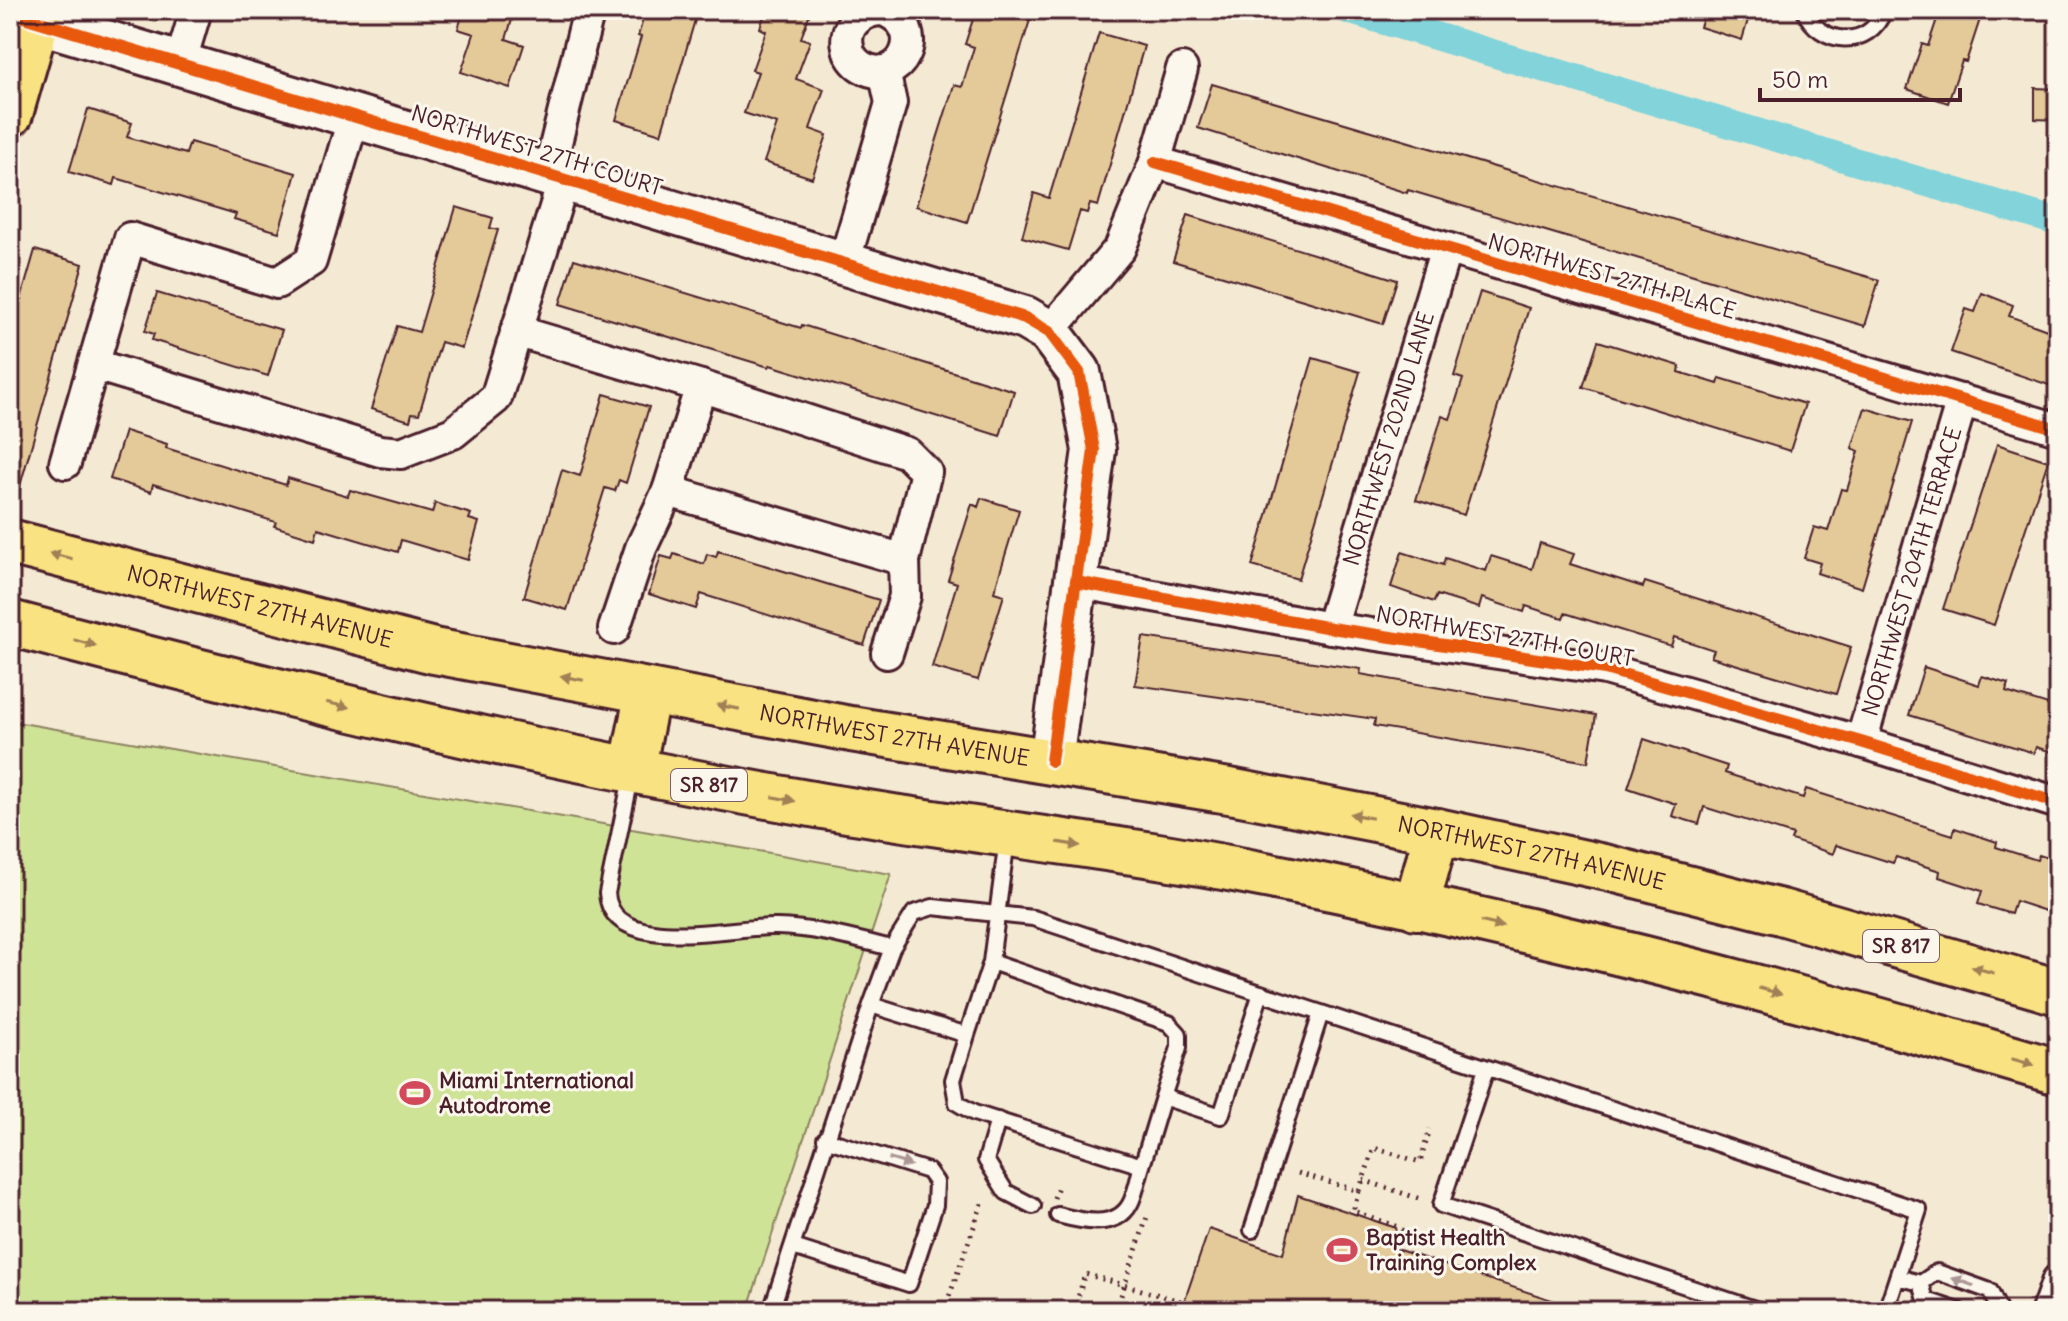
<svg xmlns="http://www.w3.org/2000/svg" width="2068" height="1321" font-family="Delius,sans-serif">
<rect width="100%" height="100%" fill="#f4ead3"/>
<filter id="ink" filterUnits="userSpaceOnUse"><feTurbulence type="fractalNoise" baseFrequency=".0125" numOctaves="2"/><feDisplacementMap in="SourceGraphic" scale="16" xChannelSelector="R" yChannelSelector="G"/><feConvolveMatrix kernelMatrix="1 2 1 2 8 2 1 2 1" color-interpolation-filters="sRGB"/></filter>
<g filter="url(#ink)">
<!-- green -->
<path fill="#cfe397" stroke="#8c8161" stroke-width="2" d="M10,721l881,153 -144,437h-737z"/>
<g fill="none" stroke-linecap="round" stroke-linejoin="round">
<!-- canal -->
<path stroke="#82d3da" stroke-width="28" d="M1348,10l710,212"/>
</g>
<!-- building -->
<path fill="#e4ca99" stroke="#4a1f2b" stroke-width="2" d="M464,10h51l-9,29 18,6 -14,43 -49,-16 13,-38 -16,-5z
M646,10h52l-37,124 -45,-14 25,-83 -3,-1z
M766,10h45l-10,28 9,3 -14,38 28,10 -14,40 17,6 -15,43 -48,-16 13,-38 -33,-11 14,-41 -6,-2 14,-39 -6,-3z
M976,10h21l33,10 -63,202 -51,-16 38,-121 8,2 12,-40 -9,-3z
M1706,10h45l-9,30 -42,-13z
M1940,10h43l-17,52 -4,-1 -14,42 -41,-14 15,-45 6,2z
M1099,33l45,13 -46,160 -8,-2 -3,9 -7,-2 -12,39 -46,-13 12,-44 15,5z
M1212,84l667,196 -14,46 -457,-136 -1,3 -209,-65z
M2035,88l23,1v31l-23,-1z
M88,109l44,14 -5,14 59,17 4,-12 106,31 -17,59 -45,-13 2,-5 -120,-36 -2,7 -45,-13z
M456,207l37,11 -3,10 8,2 -36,118 -21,-6 -22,72 -7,-1 -2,8 -39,-12 26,-83 22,6z
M1188,215l209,65 -14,44 -210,-63z
M35,250l48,14 -67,236 -6,-1v-162z
M574,259l227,69 1,-3 212,66 -14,45 -230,-71 -1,2 -209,-63z
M1480,292l49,16 -65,207 -48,-15 26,-84 8,3 13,-40 -9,-3z
M157,293l125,37 -14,46 -116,-36 2,-6 -9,-3z
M1982,293l31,12 -4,11 49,18v54l-107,-36 15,-43 9,3z
M1598,341l82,25 -1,6 39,12 2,-6 85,26 -15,47 -207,-64z
M1313,358l47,14 -62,207 -46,-13z
M604,394l45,13 -23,76 -7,-3 -4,11 -10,-3 -38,122 -43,-13 38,-127 18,6z
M1865,408l47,14 -50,166 -45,-15 3,-10 -16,-5 10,-31 14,4 13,-42 6,1 12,-39 -7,-3z
M125,431l42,13 -1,4 120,37 2,-7 60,18 2,-6 82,23 3,-10 36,11 -2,5 10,3 -11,38 -67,-20 -3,12 -80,-24 -3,11 -41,-13 2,-4 -123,-38 -2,8 -41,-13z
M1997,444l51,17 -54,164 -51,-16z
M981,498l38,12 -25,82 10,3 -26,85 -46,-13 25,-84 -9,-3 24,-76 6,3z
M1540,543l34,11 -4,10 73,23 2,-5 206,65 -15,47 -125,-37 3,-7 -40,-13 -3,9 -106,-33 -2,5 -37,-12 -2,6 -42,-14 -3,10 -42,-13 -3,7 -43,-15 11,-35 41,13 2,-7 41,13 5,-15 41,13z
M718,551l161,49 -15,45 -163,-51 -5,15 -47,-15 12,-38 11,3 2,-5 30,10 3,-10 9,3z
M1143,637l218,32 -1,5 236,41 -8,47 -214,-36 1,-7 -240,-34z
M1924,667l55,18 3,-9 26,8 -2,8 52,16v46l-22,-7 -2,6 -125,-38z
M1644,739l83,27 -2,7 78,25 3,-9 147,46 2,-7 42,14 -1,5 41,13 2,-5 19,6v54l-43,-14 -4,13 -33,-10 4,-13 -43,-14 1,-6 -44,-14 -3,6 -57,-18 -3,9 -42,-14 2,-5 -89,-28 -5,17 -27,-8 4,-12 -48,-16z
M1298,1195l98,33 -6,19 183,60 -1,4h-391l28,-82 74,25z"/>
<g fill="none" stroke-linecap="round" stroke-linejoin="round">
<!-- lane casing -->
<g stroke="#4a1f2b" stroke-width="20">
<path id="lane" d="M1804,10c15,36 66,40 80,0
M632,773l-25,120c4,65 128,32 170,34 39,1 77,12 115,21
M991,962l16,-123
M871,1005l96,30 -14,45 4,23 17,10 168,53 21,-69 58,19 40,-123
M967,1035l24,-73 178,61 10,11v14l-16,49
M1486,1069l-45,136 320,106
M998,1120l-12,40 20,32 27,14
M1058,1215c23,6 58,15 72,-11 6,-11 8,-26 12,-38
M1252,1230l69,-217 598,197 -33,101
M793,1247l116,37 26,-79 1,-23 -8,-11 -103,-32
M1897,1277l24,6 16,-11 53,19 8,17
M1921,1283l5,17 33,11
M771,1311l100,-306 21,-57 22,-35 19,-6 100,11 288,95"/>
</g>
<!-- street casing -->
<g stroke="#4a1f2b" stroke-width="36">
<g id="street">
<path d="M881,10c-19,1 -38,15 -33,37 1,8 7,16 14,20 38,22 70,-39 21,-57"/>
<path d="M180,64l16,-54"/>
<path d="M1155,162l903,267"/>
<path d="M548,175l40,-161 -1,-4"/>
<path d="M844,263l47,-160 -7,-32"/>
<path d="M516,331l185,55 206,67 19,19 -22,88 1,36 -18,57"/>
<path d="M1049,332l71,-84 35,-86 27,-93"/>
<path d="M95,365l285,86 21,2 52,-20 43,-35 68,-219"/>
<path d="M65,463l65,-225 147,45 34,-22 43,-145"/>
<path d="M668,491l236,69"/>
<path d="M1076,582l255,46 274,41 256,73 197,61"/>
<path id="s1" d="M1331,628l115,-380"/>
<path d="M614,629l27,-81 27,-57 33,-105"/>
<path id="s2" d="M1861,742l101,-342"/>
<path d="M2047,1311l11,-31"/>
</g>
</g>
<!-- secondary casing -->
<g stroke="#4a1f2b" stroke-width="48">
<path id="secondary" d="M10,13l1015,305 24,14 30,40 15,78 -43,311"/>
</g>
<!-- primary casing -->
<g stroke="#4a1f2b" stroke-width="50">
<g id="primary">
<path d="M10,114l30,-104"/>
<path id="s3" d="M10,542l424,109 417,78 384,63 202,39 171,37 173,44 277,80"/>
<path d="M10,623c265,70 532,134 802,181 149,26 300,41 448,70 269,51 535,120 798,198"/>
<path d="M632,770l16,-78"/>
<path d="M1416,907l21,-76"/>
</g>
</g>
<!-- path -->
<path stroke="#4a1f2b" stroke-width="5" stroke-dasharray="2 6" stroke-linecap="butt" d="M1298,1173l61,18 -6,20 45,16 16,13
M1363,1180l60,20
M1359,1191l15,-43 46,14 10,-33
M1054,1198l5,-15
M944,1311l39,-110
M1074,1311l11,-37 99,28
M1116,1311l31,-94"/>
<!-- lane -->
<use href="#lane" stroke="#fbf7ec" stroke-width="14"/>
<!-- street -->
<use href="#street" stroke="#fbf7ec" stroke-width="30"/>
<!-- secondary -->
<use href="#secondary" stroke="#fbf7ec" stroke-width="42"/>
<!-- primary -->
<use href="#primary" stroke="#f8e281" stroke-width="44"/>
<!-- cycleway casing -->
<g stroke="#fbf7ec" stroke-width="17">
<path id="cycleway" d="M10,13l1015,305 24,14 30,40 15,78 -43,311
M1155,162l903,267
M1076,582l255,46 274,41 256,73 197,61"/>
</g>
<!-- cycleway -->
<use href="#cycleway" stroke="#e8590c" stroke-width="12"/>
</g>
<!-- one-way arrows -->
<defs><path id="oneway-solid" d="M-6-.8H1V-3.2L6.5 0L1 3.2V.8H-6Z" transform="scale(2)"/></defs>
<g fill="#a18056">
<use href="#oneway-solid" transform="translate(61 556) rotate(-165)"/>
<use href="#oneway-solid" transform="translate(85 643) rotate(15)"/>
<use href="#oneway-solid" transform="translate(572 678) rotate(-169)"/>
<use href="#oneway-solid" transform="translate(338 705) rotate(13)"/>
<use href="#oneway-solid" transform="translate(728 707) rotate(-170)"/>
<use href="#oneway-solid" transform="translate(784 799) rotate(11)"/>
<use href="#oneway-solid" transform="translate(1361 816) rotate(-169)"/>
<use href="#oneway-solid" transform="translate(1069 844) rotate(9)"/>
<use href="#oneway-solid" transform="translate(1492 924) rotate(13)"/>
<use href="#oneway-solid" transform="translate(1983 970) rotate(-164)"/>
<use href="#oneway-solid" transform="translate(1770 991) rotate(15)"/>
<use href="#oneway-solid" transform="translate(2023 1062) rotate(16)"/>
</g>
<g fill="#ab9695">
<use href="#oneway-solid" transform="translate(900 1162) rotate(17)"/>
<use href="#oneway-solid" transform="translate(1963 1282) rotate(-161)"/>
</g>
</g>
<!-- icons -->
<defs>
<g id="stadium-bare" transform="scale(2.4)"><path d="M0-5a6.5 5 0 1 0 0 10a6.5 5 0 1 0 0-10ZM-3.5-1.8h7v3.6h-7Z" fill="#d1495b" stroke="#fbf7ec" stroke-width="2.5" paint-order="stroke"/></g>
</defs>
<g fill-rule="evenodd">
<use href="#stadium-bare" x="415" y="1093"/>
<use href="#stadium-bare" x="1342" y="1250"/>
</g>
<g text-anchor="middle" stroke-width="6" stroke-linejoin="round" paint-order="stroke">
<!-- shield labels -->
<g fill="#fbf7ec" stroke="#7f6065" stroke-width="2">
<rect x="671" y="769" width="76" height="32" rx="6"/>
<rect x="1863" y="930" width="76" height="32" rx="6"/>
</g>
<g font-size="20" font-weight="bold" fill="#4a1f2b">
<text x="709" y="792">SR 817</text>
<text x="1901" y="953">SR 817</text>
</g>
<!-- street labels -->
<g font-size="22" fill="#4a1f2b" stroke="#fbf7ec">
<text transform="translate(537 150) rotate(17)" y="8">NORTHWEST 27TH COURT</text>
<text transform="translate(1612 276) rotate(16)" y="8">NORTHWEST 27TH PLACE</text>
<text dy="8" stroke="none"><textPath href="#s1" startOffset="198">NORTHWEST 202ND LANE</textPath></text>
<text dy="8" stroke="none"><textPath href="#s2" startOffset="178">NORTHWEST 204TH TERRACE</textPath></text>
<text dy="8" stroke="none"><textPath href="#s3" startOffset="258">NORTHWEST 27TH AVENUE</textPath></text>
<text transform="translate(1505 636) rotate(10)" y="8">NORTHWEST 27TH COURT</text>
<text dy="8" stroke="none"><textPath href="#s3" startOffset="906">NORTHWEST 27TH AVENUE</textPath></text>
<text dy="8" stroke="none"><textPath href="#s3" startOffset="1554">NORTHWEST 27TH AVENUE</textPath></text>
</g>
<!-- poi labels -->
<g font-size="22" font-weight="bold" fill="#4a1f2b" stroke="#fbf7ec" text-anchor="start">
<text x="439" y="1088">Miami International<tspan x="439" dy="25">Autodrome</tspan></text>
<text x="1366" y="1245">Baptist Health<tspan x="1366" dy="25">Training Complex</tspan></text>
</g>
</g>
<!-- margin -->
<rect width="2068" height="1321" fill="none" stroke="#fbf7ec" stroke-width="40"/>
<rect x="20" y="20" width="2028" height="1281" fill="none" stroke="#4a1f2b" stroke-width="3" filter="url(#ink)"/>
<!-- scale -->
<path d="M1760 88v12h200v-12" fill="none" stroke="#4a1f2b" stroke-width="4"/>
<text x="1772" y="88" font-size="24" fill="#4a1f2b" stroke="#fbf7ec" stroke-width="6" paint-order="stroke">50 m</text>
</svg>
